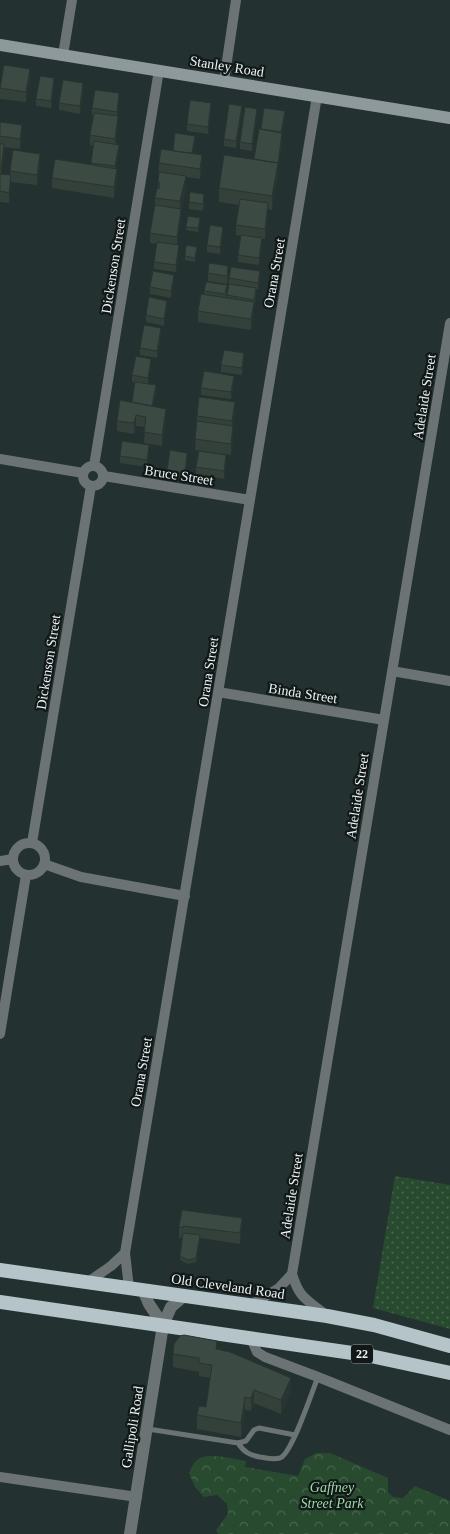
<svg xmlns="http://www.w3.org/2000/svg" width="450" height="1534" font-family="Georgia,serif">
<defs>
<pattern id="green-dots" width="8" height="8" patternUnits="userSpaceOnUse" patternTransform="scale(1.25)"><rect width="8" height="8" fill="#284b2f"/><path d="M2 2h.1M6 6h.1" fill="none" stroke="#47664e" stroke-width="1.8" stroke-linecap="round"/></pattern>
<pattern id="forest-crowns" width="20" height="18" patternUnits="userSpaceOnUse" patternTransform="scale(1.25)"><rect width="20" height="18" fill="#284b2f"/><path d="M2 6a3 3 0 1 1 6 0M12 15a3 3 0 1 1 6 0" fill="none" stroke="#47664e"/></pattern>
</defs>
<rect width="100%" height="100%" fill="#233230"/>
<!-- green -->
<path fill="url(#green-dots)" d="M395,1176l55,9v144l-77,-21z"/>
<!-- forest -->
<path fill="url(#forest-crowns)" d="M317,1453h13l58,25v14l5,5 10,1 12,-12 35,15v33h-232l-2,-4 12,-16 -1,-10 -10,-9 -13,2 -9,-10 -6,-14c2,-4 3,-8 6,-11 9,-12 38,-3 51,-1l-1,6 53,9 7,-17z"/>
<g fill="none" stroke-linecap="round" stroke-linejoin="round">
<!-- service -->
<path stroke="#6b7374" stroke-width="5" d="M148,1429l90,14 8,-2 8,-11 5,-2 36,7
M238,1443c6,9 11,12 22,14 7,1 13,3 20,1 12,-4 32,-67 38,-81"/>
<!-- minor -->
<path stroke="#6b7374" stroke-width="10" d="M63,55l9,-55
M224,81l12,-81
M0,459l83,14
M83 476a10 10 0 1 1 20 0a10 10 0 1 1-20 0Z
M94,466l65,-396
M104,476l146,24
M392,671l58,10
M218,692l166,28
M13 859a16 16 0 1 1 32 0a16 16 0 1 1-32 0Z
M32,843l59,-357
M0,861l13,-2
M44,864l37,13 104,19
M0,1034l26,-159
M88,1282l23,-16 14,-13
M129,1288l-4,-35 192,-1157
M251,1305l28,-17 13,-14
M326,1315c-19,-16 -26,-15 -34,-41l158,-951
M251,1338l6,14 8,5 53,20 132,53
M0,1477l137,20"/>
<!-- tertiary -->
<path stroke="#6b7374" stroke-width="12" d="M143,1290l6,14 14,21
M130,1534l33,-209 8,-18 13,-11"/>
<!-- secondary -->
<path stroke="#8e999b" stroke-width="12" d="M0,45l450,73"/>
<!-- trunk -->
<path stroke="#b4c4c8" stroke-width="14" d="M0,1270l327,46 47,9 76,21
M0,1302l366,53 84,18"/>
</g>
<!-- wall -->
<path fill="#34403a" d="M30,80l-4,22 -26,-3v-11z
M54,85l-3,23 -15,-2v-7z
M83,90l-3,24 -21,-4v-7z
M119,100l-2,16 1,11 -2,18 3,7 -3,16 1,11 -3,19 -62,-10v-10l39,-13 2,-19 -3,-1v-10l3,-20h-1v-7z
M211,110l-3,24 -21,-3v-7z
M242,113l-6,35 -12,-2v-7z
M257,116l-5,35 -12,-2v-7z
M285,118l-3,15v10l-10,67 -4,-1 -3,30h-3v6l-3,20 -21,-3v-7l3,-19 -5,-1v-10l3,-20 -20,-3v-14l35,-29 7,-29z
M0,122l22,13 -2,14 -16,-2v8l-3,19 9,1v-4l30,-6 -3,20 -26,-3 -2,21 -9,-1z
M195,143l-2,11 9,12 -2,13 -14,-2v9l-5,23v10l-4,26 2,7 -3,20 -22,-3v-7l3,-18 -7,-1v-10l5,-28v-7l3,-10 1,-25 14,-12z
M204,201l-1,10 -14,-2v-7z
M200,221l-2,11 -12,-2v-3z
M223,234l-3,20 -13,-2v-7z
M197,250l-2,12 -10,-2v-4z
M208,273h20l-1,11 -19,-3z
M229,278l31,1 -2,11 -2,-1v6l-2,12v6l-3,17 -53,-8v-11l6,-16v-4l23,1 -1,6h1l2,-14z
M174,282l-3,16 -21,-4v-7z
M167,308l-3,18 -18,-4v-7z
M161,335l-4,23 -17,-3v-7z
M244,360l-2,15 -21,-3v-7z
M151,366l-3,18 8,8 -3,14 13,13 -4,27 -18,-3 1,-16 -9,-1 -2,8 -17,-3v-10l15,-19 3,-19 -3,-1v-7z
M234,383l-3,16 -30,-4v-7z
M235,412l-2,14v11l-2,18 -36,-5 2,-34z
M149,452l-2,15 -27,-4v-7z
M187,460l-2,20 -18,-3v-7z
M226,462l-2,17 -28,-5v-7z
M182,1210l60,18 -2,16 -40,-6 -4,24 -8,2 -8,-4 3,-22h-4v-11z
M217,1349l74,42 -10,23 -27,-11 -3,8 -6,-1 -4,27 -44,-8v-14l9,-8 4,-29 -11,-2v-4l-26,-5v-13z"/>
<!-- shaded-wall -->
<path fill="#2a3430" d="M30,69v11l-4,22v-10z
M54,78v7l-3,23v-7z
M83,83v7l-3,24v-8z
M119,93v7l-2,19v-7z
M211,103v7l-3,24v-7z
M242,106v7l-6,35v-7z
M257,109v7l-5,35v-7z
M285,111v7l-4,21v-7z
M118,116v11l-3,22v-10z
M22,125v10l-2,14v-10z
M282,133v10l-4,31v-10z
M195,136v7l-3,18v-8z
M4,144v11l-3,25v-10z
M119,145v7l-4,22v-8z
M40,154v11l-3,20v-10z
M202,155v11l-2,13v-10z
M278,163v13l-6,34v-14z
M117,169v10l-3,19v-11z
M11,175v11l-2,17v-10z
M186,176v10l-6,26v-11z
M268,203v10l-3,26v-10z
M181,209v10l-4,28v-10z
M223,227v7l-3,20v-7z
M262,238v7l-3,20v-7z
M179,245v7l-3,20v-7z
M260,271v8l-2,11v-7z
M174,275v7l-3,16v-7z
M167,301v7l-3,18v-7z
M254,302v11l-3,17v-11z
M161,328v7l-4,23v-7z
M244,353v7l-2,15v-7z
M151,359v7l-3,19v-7z
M234,376v7l-3,16v-7z
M156,385v7l-4,23v-7z
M235,402v10l-3,19v-10z
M166,409v10l-4,27v-11z
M136,415v11l-2,8v-11z
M233,426v11l-2,18v-11z
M149,445v7l-2,15v-7z
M187,453v7l-2,20v-7z
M226,455v7l-2,17v-8z
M242,1218v10l-2,16v-11z
M291,1378v13l-10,23v-14z
M254,1390v13l-3,8v-13z
M245,1397v13l-4,27v-14z"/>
<!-- building -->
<path fill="#3c4a44" stroke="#2a3430" d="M4,65l26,4 -4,23 -26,-4z
M40,76l14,2 -3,23 -15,-2z
M63,80l20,3 -3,23 -21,-3z
M95,90l24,3 -2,19 -25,-4z
M190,100l21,3 -3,24 -21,-3z
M229,104l13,2 -6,35 -12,-2z
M245,107l12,2 -5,35 -12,-2z
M264,108l21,3 -4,21 -20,-3z
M94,113l24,3 -3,23 -25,-4z
M0,122l22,3 -2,14 -20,-3z
M259,129l23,4 -4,31v-1l-24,-4z
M175,133l20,3 -3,17 -19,-2z
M94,141l25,4 -4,21 -24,-3z
M0,144h4l-3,26 -1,-1z
M161,149l41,6 -2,14 -41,-6z
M13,150l27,4 -3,21 -27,-4z
M224,155l54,8 -6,33 -53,-8z
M55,159l62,10 -3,18 -62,-9z
M159,172l27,4 -6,25 -25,-3 2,-10 2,1 1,-6h-2z
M0,174l11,1 -2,18 -9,-2z
M190,192l14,2 -1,10 -14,-2z
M240,199l28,4 -3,26 -29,-4z
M155,205l26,4 -4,28 -27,-4z
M188,216l12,2 -2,10 -12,-1z
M210,225l13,2 -3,20 -13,-2z
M241,235l21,3 -3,20 -21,-3z
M157,242l22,3 -3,20 -22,-3z
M186,245l11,2 -2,11 -10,-2z
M209,263l19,3 -1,10 -19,-3z
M231,267l29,4 -2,12 -29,-5z
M153,271l21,4 -3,16 -21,-4z
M206,282l21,3 -2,9 -21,-3z
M229,284l27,4 -2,12 -27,-5z
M201,294l53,8 -3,17 -53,-8z
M149,297l18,4 -3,18 -18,-4z
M144,325l17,3 -4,23 -17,-3z
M224,350l20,3 -2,15 -21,-3z
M136,356l15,3 -3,19 -16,-3z
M204,371l30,5 -3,16 -30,-4z
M135,382l21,3 -4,21 -20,-4z
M199,397l36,5 -3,19 -35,-5z
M120,400l46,9 -4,26 -18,-3 2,-15 -10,-2 -2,8 -17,-2z
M197,421l36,5 -2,18 -36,-5z
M122,441l27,4 -2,15 -27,-4z
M170,450l17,3 -2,20 -18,-3z
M199,451l27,4 -2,16 -28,-4z
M182,1210l60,8 -2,15 -57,-7v2l-4,-1z
M183,1233l17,2 -4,23 -8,2 -8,-4z
M184,1335l33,6 -1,8 14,3 61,26 -10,22 -27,-10 -3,8 -6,-1 -4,26 -44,-8 2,-9 7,1 6,-42 -13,-2v-5l-26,-4 1,-10 6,-8z"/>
<g text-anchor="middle" stroke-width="4.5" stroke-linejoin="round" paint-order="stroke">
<!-- shield labels -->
<rect fill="#111817" stroke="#aab3b2" stroke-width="1" x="351" y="1344.5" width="22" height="19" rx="4"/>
<g font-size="12" font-weight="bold" fill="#ecf5f4">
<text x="362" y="1358">22</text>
</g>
<!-- street labels -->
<g font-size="14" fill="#ecf5f4" stroke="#111817">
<text transform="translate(227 66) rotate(9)" y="5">Stanley Road</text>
<text transform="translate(113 266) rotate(-81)" y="5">Dickenson Street</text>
<text transform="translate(274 273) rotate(-80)" y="5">Orana Street</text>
<text transform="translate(424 397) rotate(-81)" y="5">Adelaide Street</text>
<text transform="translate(179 475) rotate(9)" y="5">Bruce Street</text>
<text transform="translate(48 662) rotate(-81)" y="5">Dickenson Street</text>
<text transform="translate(208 672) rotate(-81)" y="5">Orana Street</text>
<text transform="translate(303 693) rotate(9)" y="5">Binda Street</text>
<text transform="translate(357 796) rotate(-81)" y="5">Adelaide Street</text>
<text transform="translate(141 1072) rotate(-80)" y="5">Orana Street</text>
<text transform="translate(291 1196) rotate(-81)" y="5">Adelaide Street</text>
<text transform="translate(228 1286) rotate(8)" y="5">Old Cleveland Road</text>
<text transform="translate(132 1427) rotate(-81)" y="5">Gallipoli Road</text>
</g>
<!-- park labels -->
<g font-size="14" font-style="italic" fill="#9edba7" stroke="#111817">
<text x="332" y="1492">Gaffney<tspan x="332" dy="16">Street Park</tspan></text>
</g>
</g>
</svg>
